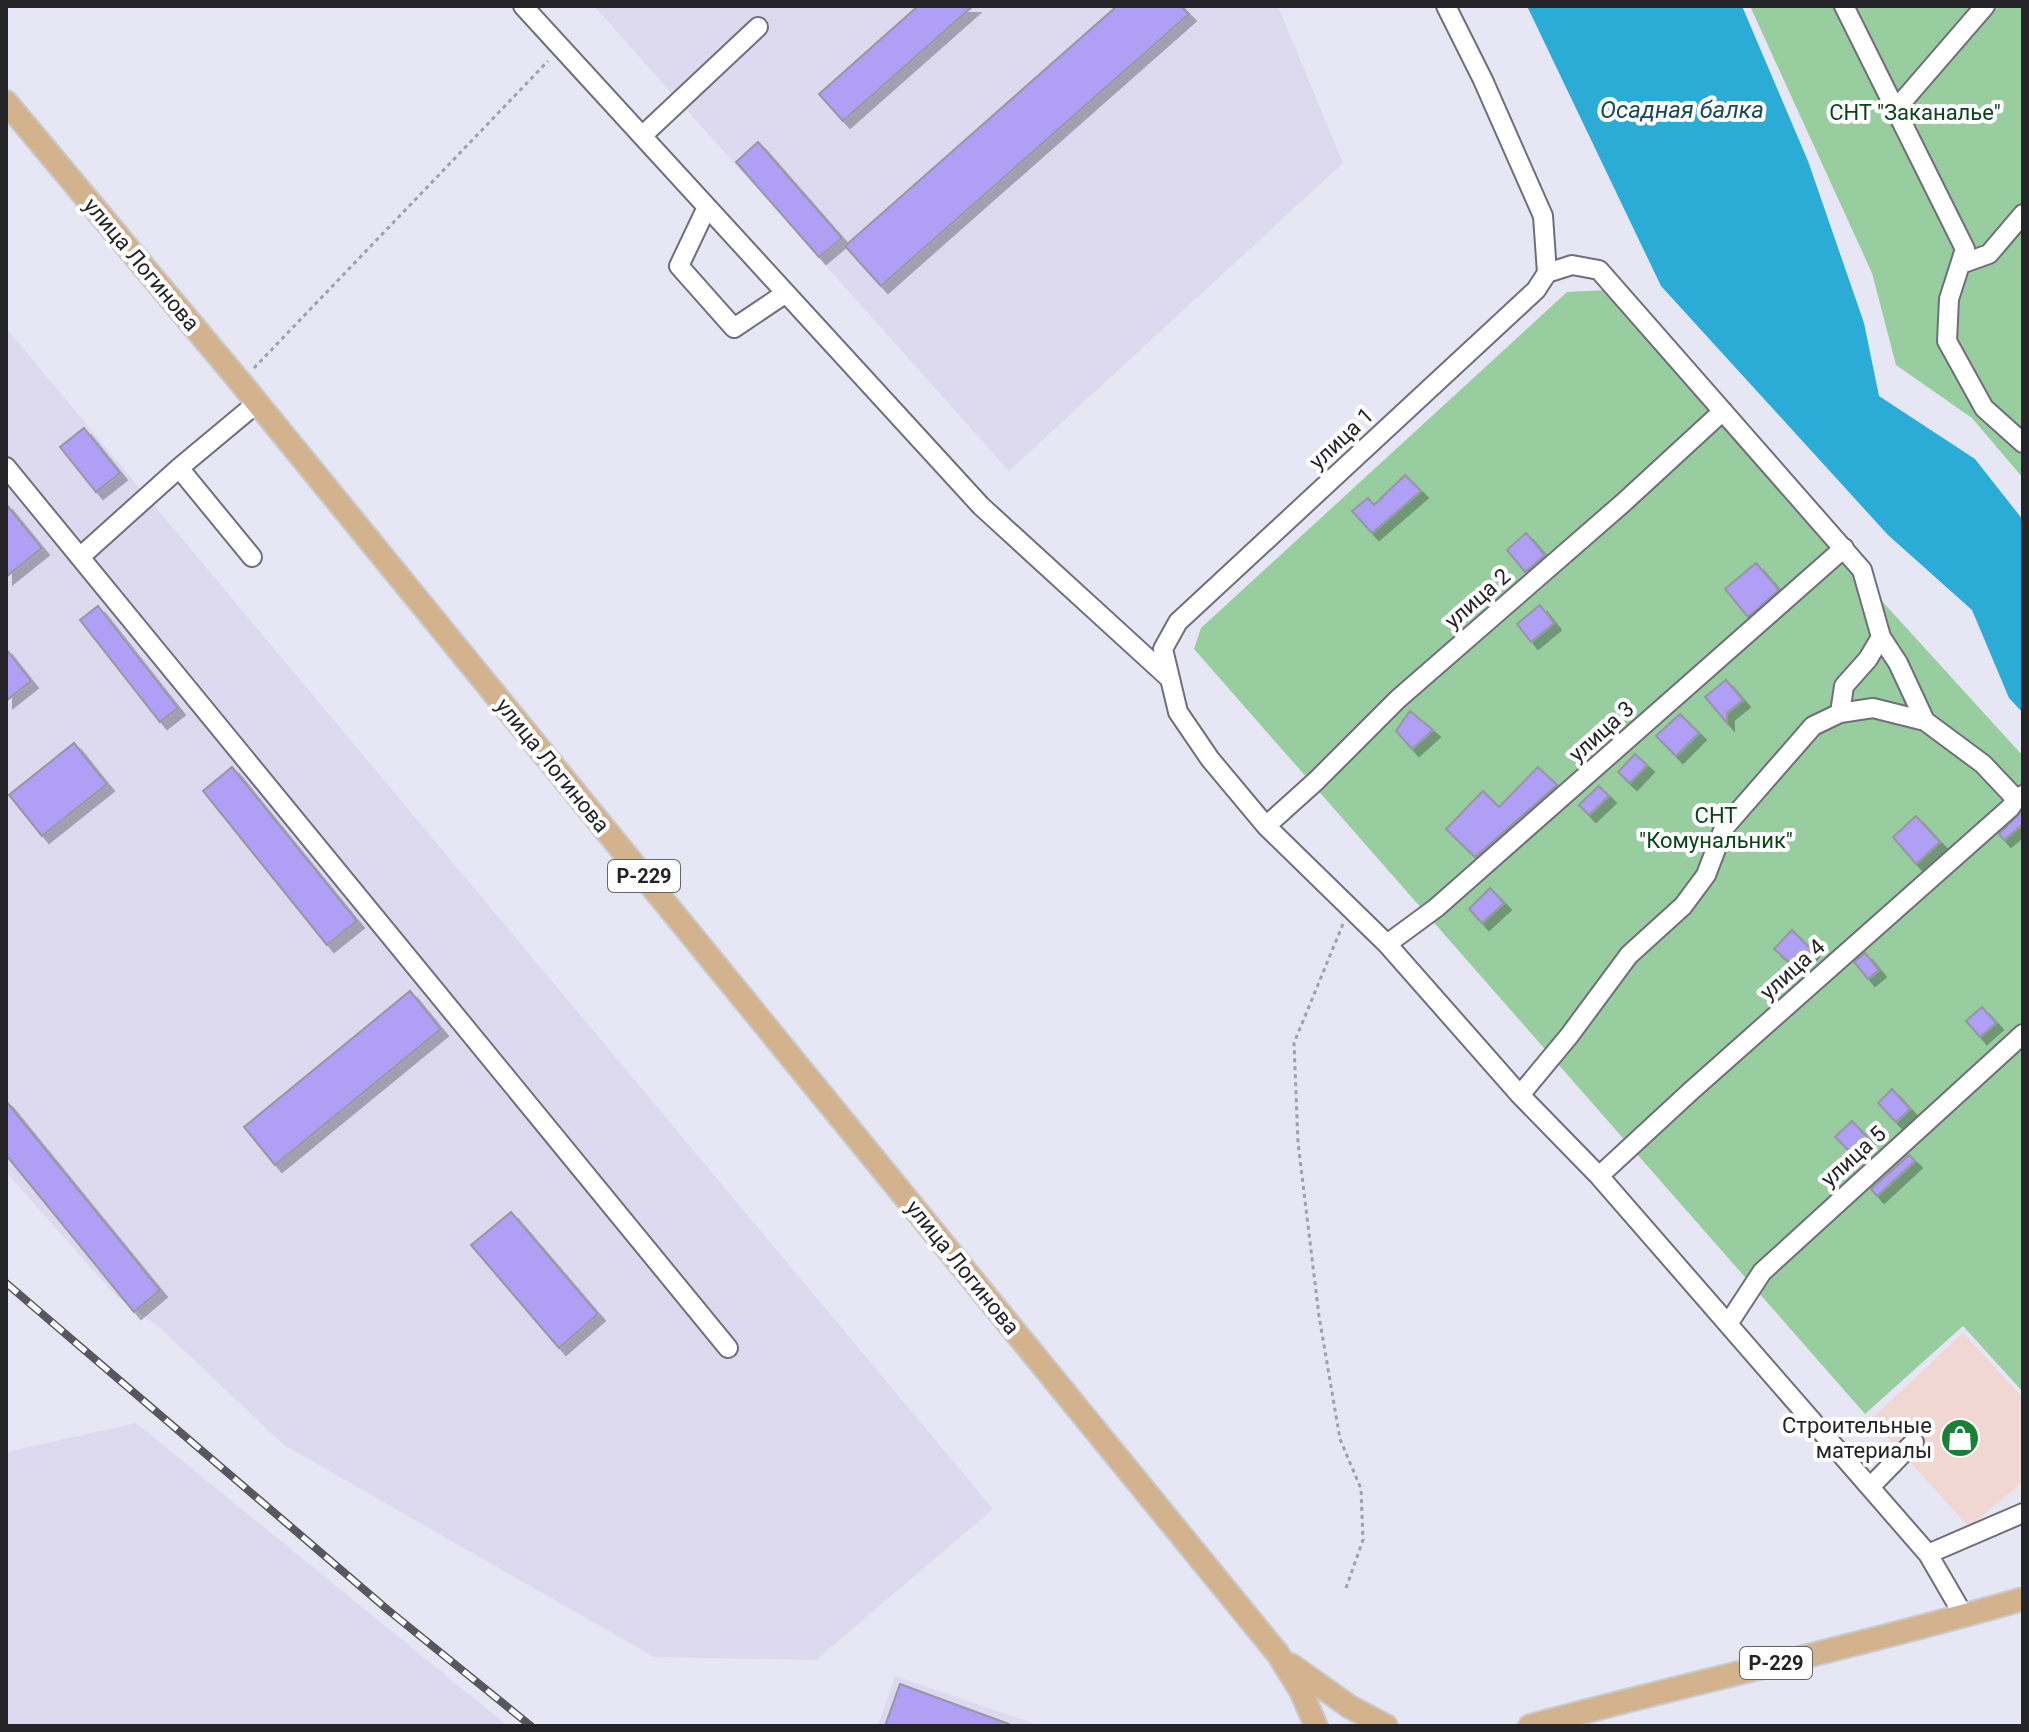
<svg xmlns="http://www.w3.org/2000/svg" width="2029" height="1732" font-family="Roboto,sans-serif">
<defs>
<filter id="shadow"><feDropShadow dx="7" dy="7" stdDeviation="0" flood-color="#0004"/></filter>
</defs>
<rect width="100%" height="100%" fill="#e7e6f5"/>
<!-- commercial -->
<path fill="#f1d7d1" d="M1963,1333l60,65v84l-54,45 -98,-108z"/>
<!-- built -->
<path fill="#dddaf0" d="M594,6h684l65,157 -334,308z
M6,328l987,1181 -177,151 -162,-3 -370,-212 -124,-117 -44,-32 -110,-124z
M136,1423l372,303h-502v-274z
M895,1676l140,48 -157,2z"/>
<!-- green -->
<path fill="#98cd9f" d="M1750,6h273v472l-51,-60 -76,-53 -24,-92z
M1607,290l233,265 183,201v636l-60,-66 -98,88 -671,-765 7,-21 366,-336z"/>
<!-- water -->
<path fill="#2aacd7" d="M1527,6h215l66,155 56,162 15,73 96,63 48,61v193l-14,-15 -37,-88 -84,-75 -227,-249z"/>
<!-- building -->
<path fill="#af9ff5" stroke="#9896a4" stroke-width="2" filter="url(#shadow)" d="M918,6h55l-130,115 -24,-27z
M1117,6h64l8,8 -308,272 -36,-40z
M758,142l84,96 -23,19 -83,-95z
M84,428l36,45 -24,19 -36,-45z
M1405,475l16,16 -49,42 -20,-22 16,-13 6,7z
M6,504l36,44 -36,29z
M1526,533l19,22 -20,17 -18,-22z
M1756,563l23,27 -31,27 -23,-28z
M1540,605l14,18 -23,19 -14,-18z
M98,606l80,102 -18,14 -80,-102z
M6,649l25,32 -25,20z
M1726,680l17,20 -16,13v10l-22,-26z
M1410,711l23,19 -21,19 -16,-18z
M1680,714l19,19 -23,23 -20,-20z
M74,743l33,41 -65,52 -33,-41z
M1635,754l12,11 -17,18 -12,-11z
M232,767l125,154 -30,24 -124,-154z
M1538,767l19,18 -82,72 -29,-28 37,-38 16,16z
M1599,786l10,10 -20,19 -10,-10z
M2023,810v14l-19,16 -5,-6z
M1916,816l24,26 -24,22 -23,-27z
M1490,888l14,15 -22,20 -13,-14z
M1792,930l20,20 -16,18 -22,-19z
M1865,953l14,17 -11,9 -14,-17z
M410,991l31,38 -166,136 -31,-38z
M1982,1007l14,16 -16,14 -14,-16z
M1892,1089l18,20 -14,13 -18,-19z
M6,1101l154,189 -26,22 -128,-157z
M1852,1121l16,17 -16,16 -17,-17z
M1909,1155l6,6 -38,35 -6,-7z
M511,1212l87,102 -39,34 -88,-103z
M900,1684l109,40 -1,2h-123z"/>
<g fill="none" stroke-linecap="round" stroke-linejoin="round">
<!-- minor casing -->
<g stroke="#706e7b" stroke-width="22">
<path id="minor" d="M523,6l458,500 187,171
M1446,6l37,74 60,136 4,57 -11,17 -358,332 -15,27 15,63 32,47 56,67 121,118 133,151 79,81 329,378 36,62
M1844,6l121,243 -16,50 -2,42 37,67 39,35
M1896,109l89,-103
M642,136l116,-109
M707,207l-28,59 55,62 52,-35
M1961,264l28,-10 34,-40
M1547,273l25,-8 27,5 263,300 19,67 17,26 27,58 58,43 33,35 7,-4
M6,467l722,881
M179,468l73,89
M80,557l99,-89 78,-65
M1881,637l-13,22 -24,27 -4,27 33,-5 52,13
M1266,826l50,-45 82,-82 225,-196 100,-92
M1387,944l49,-36 408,-360
M1520,1095l49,-59 60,-81 54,-49 23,-31 18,-47 89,-102 27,-13
M1599,1176l92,-85 319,-283 6,-9
M1728,1324l34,-52 261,-238
M1870,1487l44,-45
M1928,1554l95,-41"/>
</g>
<!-- major casing -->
<g stroke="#cacacb" stroke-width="26">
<path id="major" d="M6,102l235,281 1037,1271 23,37 15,35
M1291,1665l59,42 36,19
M1530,1726c164,-44 330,-80 493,-127"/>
</g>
<!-- path -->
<path stroke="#a09fab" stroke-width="3" stroke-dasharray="4 4" stroke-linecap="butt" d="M254,368l294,-307
M1343,924l-49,119 4,100 21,173 21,123 21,50 2,51 -17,48"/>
<!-- minor -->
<use href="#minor" stroke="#fff" stroke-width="18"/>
<!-- major -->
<use href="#major" stroke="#d3b28e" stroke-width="22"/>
<!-- rail casing -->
<g stroke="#58575f" stroke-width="8">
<path id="rail" d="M6,1283l382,327 143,116"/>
</g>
<!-- rail -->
<use href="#rail" stroke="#fff" stroke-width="5" stroke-dasharray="15" stroke-linecap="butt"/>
</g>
<!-- icons -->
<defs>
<g id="shop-disc" transform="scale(2)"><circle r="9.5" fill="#1a8034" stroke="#fff"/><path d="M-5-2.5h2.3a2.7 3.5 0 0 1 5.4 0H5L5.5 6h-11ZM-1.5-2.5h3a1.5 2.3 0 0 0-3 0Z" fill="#fff"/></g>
</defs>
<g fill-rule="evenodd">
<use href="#shop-disc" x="1960" y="1438"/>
</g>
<g text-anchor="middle" stroke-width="8" stroke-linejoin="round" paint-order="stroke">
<!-- shield labels -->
<g fill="#fff" stroke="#656568" stroke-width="2">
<rect x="608" y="860" width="72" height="32" rx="6"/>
<rect x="1740" y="1647" width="72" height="32" rx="6"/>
</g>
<g font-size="20" font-weight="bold" fill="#232328">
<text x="644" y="883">Р-229</text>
<text x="1776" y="1670">Р-229</text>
</g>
<!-- park labels -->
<g font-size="22" fill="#09441a" stroke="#fff">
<text x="1915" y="120">СНТ "Заканалье"</text>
<text x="1716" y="823">СНТ<tspan x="1716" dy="25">"Комунальник"</tspan></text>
</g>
<!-- street labels -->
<g font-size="22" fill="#232328" stroke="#fff">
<text transform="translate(142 264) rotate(50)" y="8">улица Логинова</text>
<text transform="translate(1341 438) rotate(-43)" y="8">улица 1</text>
<text transform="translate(1477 598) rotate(-41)" y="8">улица 2</text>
<text transform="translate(1601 731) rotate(-42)" y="8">улица 3</text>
<text transform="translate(553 765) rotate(51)" y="8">улица Логинова</text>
<text transform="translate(1792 969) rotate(-42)" y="8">улица 4</text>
<text transform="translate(1853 1156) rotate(-42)" y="8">улица 5</text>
<text transform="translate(963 1267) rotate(51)" y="8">улица Логинова</text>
</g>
<!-- poi labels -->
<g font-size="22" fill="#232328" stroke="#fff" text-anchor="end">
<text x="1932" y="1433">Строительные<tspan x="1932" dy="25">материалы</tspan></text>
</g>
<!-- water labels -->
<g font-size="24" font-style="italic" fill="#174a5c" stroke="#fff">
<text x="1682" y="118">Осадная балка</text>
</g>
</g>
<!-- border -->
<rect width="2029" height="1732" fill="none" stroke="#232328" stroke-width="16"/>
</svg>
